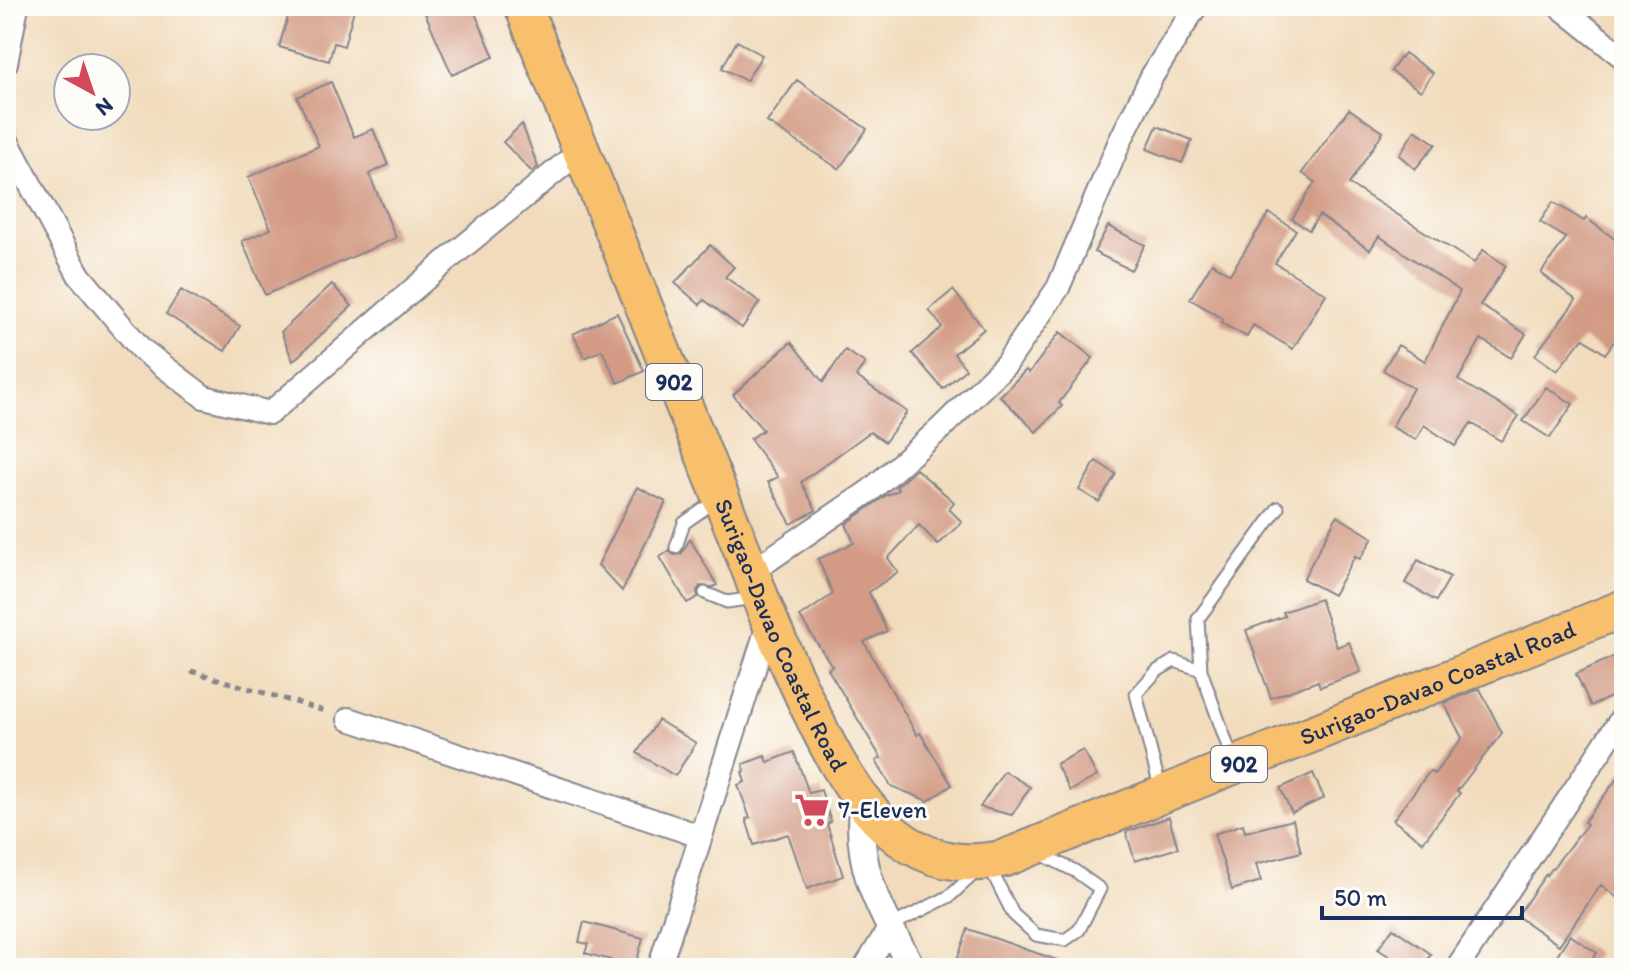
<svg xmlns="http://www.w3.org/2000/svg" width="1630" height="974" font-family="Itim,sans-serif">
<rect width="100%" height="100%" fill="#fdfcf7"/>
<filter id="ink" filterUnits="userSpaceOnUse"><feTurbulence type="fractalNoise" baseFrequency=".0125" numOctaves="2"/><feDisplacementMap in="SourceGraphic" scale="16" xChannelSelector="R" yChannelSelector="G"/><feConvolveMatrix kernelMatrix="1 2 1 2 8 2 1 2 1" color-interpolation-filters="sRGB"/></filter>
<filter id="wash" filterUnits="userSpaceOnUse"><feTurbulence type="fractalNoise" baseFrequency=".006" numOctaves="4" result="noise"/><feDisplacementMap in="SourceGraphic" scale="32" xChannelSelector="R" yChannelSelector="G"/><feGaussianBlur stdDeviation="1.8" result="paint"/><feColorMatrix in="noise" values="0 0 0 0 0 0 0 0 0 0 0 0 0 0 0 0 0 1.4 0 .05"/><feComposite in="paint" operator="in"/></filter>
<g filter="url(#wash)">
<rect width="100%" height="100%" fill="#f1dbbc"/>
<g id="blocks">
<!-- building -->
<path fill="#d39b86" d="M291,6h64l-11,40 -10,-3 -5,18 -50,-14z
M422,6h50l22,51 -42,18z
M737,41l25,14 -16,26 -24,-13z
M1404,53l29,20 -12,18 -30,-20z
M797,80l70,49 -28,40 -72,-47z
M331,82l23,55 19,-8 15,36 -19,9 27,64 -131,57 -23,-54 29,-12 -23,-52 71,-31 -22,-49z
M1349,109l34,23 -34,52 125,79 9,-13 23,16 -26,39 46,29 -15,24 -30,-19 -23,41 61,36 -18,25 -30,-18 -16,23 -31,-21 -8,15 -24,-13 21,-39 -30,-18 15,-25 27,16 35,-70 -81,-55 -9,14 -51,-35 -10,15 -17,-11 23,-37 -13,-9z
M522,124l16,43 -6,5 -29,-30z
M1157,126l35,14 -10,23 -35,-14z
M1415,130l21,14 -21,25 -16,-14z
M1553,202l31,19 2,-3 38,28v82l-19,26 -22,-16 -26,33 -22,-16 41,-55 -35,-27 25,-35 -26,-16z
M1269,213l27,17 -21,33 51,31 -33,55 -40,-24 -6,12 -26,-14 2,-4 -33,-20 22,-36 18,11z
M1108,226l37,19 -14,25 -37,-18z
M710,245l24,22 -9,10 35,25 -18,26 -38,-28 -4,5 -25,-22z
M332,284l20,22 -59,55 -12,-29z
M181,290l59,36 -15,25 -59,-37z
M953,290l31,39 -30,25 12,15 -23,20 -31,-36 30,-26 -13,-17z
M617,313l27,58 -26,12 -16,-33 -17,8 -12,-24z
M1060,332l33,26 -34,45 3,3 -26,26 -36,-36 26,-26 3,3z
M791,342l32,40 22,-32 20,13 -9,13 51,36 -22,30 -15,-10 -69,50 15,28 -25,14 -23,-42 10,-5 -28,-38 13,-9 -30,-35z
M1546,387l27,17 -23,34 -27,-17z
M1096,461l20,13 -17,28 -20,-12z
M916,469l38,33 -5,7 13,13 -24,23 -19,-20 -31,33 10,14 -29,20 18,39 -23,11 53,93 3,-2 32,52 -24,16 -37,-15 -15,-25 5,-3 -53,-89 4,-3 -32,-49 33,-23 -15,-35 36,-16 -8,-19 39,-28 14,-6 -3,-3z
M637,487l29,15 -44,89 -24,-26z
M1337,516l36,22 -13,21 -5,-3 -22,39 -30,-16z
M690,539l27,46 -4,2 -13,-1 -3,5 1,6 -11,6 -27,-46 9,-6 5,4 7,-1z
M1418,560l32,17 -14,24 -31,-18z
M1320,599l17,48 12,-5 12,30 -41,15 -2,-6 -47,17 -25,-68 39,-14 -2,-4z
M1624,652v39l-33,15 -15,-32z
M1480,689l22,44 -45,58 3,2 -37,49 -30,-22 37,-49 4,3 28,-36 -18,-35z
M658,720l38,23 -21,33 -38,-23z
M1083,750l14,26 -27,15 -14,-27z
M794,752l15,41 12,-3 10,32 -4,2 16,52 -36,13 -19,-55 -34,11 -8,-26 4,-1 -12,-33 7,-3 -3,-10 3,-1 -2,-7 22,-8 3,6z
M1624,770v133l-23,-18 -42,60 -42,-29 29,-42 1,1 40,-51 -3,-2z
M1004,771l26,16 -18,28 -32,-8z
M1313,773l11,25 -32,15 -12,-25z
M1169,817l9,31 -43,13 -9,-29z
M1293,820l8,32 -45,12 5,17 -29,9 -18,-56 29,-10 2,8z
M584,922l59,16 -8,30h-26l2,-8 -26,-7 3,-9 -9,-2z
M1393,928l38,26 -9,14h-15l-29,-19z
M968,929l103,36 -1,3h-116z
M1570,935l27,18 -10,15h-16l-16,-10z"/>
</g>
</g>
<g filter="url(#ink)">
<use href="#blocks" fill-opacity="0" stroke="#86858d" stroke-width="2"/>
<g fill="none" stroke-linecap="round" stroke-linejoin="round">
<!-- service casing -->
<g stroke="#86858d" stroke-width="15">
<path id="service" d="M676,547l8,-24 33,-23
M705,593l22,9 27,-4
M1233,761l-32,-91 -3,-51 80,-111
M1161,791l-25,-97 21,-23 17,-10 27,9
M890,926l60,-30 37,-34 26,52 23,21 29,5 14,-10 21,-41 -25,-18 -36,-18"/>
</g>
<!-- minor casing -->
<g stroke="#86858d" stroke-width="26">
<path id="minor" d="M1559,6l65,52
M6,63l11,-57
M6,139l73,136 62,74 63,48 66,16 182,-157 128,-105
M751,572l120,-82 69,-61 66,-65 52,-76 62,-147 32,-65 44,-70
M349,719l351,117
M659,968l110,-346
M865,968l25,-41
M1457,968l167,-253"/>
</g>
<!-- tertiary casing -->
<g stroke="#86858d" stroke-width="30">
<path id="tertiary" d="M863,801c-10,66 19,111 49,167"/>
</g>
<!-- trunk casing -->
<g stroke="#86858d" stroke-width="40">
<g id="trunk">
<path id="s1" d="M523,6l228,566c15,44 34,84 53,125 39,83 91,188 201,161l619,-250"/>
</g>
</g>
<!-- path -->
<path stroke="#86858d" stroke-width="5" stroke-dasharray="6 6" stroke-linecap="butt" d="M191,671l137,41"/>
<!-- service -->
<use href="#service" stroke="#fff" stroke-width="11"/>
<!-- minor -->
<use href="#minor" stroke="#fff" stroke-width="22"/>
<!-- tertiary -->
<use href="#tertiary" stroke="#fff" stroke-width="26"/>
<!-- trunk -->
<use href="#trunk" stroke="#f8bf6c" stroke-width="36"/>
</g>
</g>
<!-- icons -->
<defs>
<g id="supermarket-bare" transform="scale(2.76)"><path d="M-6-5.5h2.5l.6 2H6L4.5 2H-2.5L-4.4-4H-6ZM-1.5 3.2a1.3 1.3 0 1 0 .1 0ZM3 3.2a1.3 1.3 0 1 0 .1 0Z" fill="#d1495b" stroke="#fdfcf7" stroke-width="2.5" paint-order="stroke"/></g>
</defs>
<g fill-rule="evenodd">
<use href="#supermarket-bare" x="812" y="810"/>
</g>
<g text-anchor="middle" stroke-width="6" stroke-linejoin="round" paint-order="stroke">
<!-- shield labels -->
<g fill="#fdfcf7" stroke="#5f6c8c" stroke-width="2">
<rect x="646" y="364" width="56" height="36" rx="6"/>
<rect x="1211" y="746" width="56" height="36" rx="6"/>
</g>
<g font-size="22" font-weight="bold" fill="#1b2f5e">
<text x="674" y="390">902</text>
<text x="1239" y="772">902</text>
</g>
<!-- street labels -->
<g font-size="24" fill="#1b2f5e" stroke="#fdfcf7">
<text dy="8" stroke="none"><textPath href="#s1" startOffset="680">Surigao-Davao Coastal Road</textPath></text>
<text dy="8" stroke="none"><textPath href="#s1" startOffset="1496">Surigao-Davao Coastal Road</textPath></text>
</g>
<!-- poi labels -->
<g font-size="24" fill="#1b2f5e" stroke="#fdfcf7" text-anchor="start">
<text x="838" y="818">7-Eleven</text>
</g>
</g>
<!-- margin -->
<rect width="1630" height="974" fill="none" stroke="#fdfcf7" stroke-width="32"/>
<!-- north arrow -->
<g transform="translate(92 92) rotate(140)"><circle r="38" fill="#fdfcf7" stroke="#a3aaba" stroke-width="2"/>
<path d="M0-6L14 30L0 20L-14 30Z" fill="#d1495b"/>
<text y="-12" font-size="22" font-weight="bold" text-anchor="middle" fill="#1b2f5e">N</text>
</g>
<!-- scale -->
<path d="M1322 906v12h200v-12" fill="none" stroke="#1b2f5e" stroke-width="4"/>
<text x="1334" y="906" font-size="24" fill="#1b2f5e" stroke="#fdfcf7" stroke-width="6" paint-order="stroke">50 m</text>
</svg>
